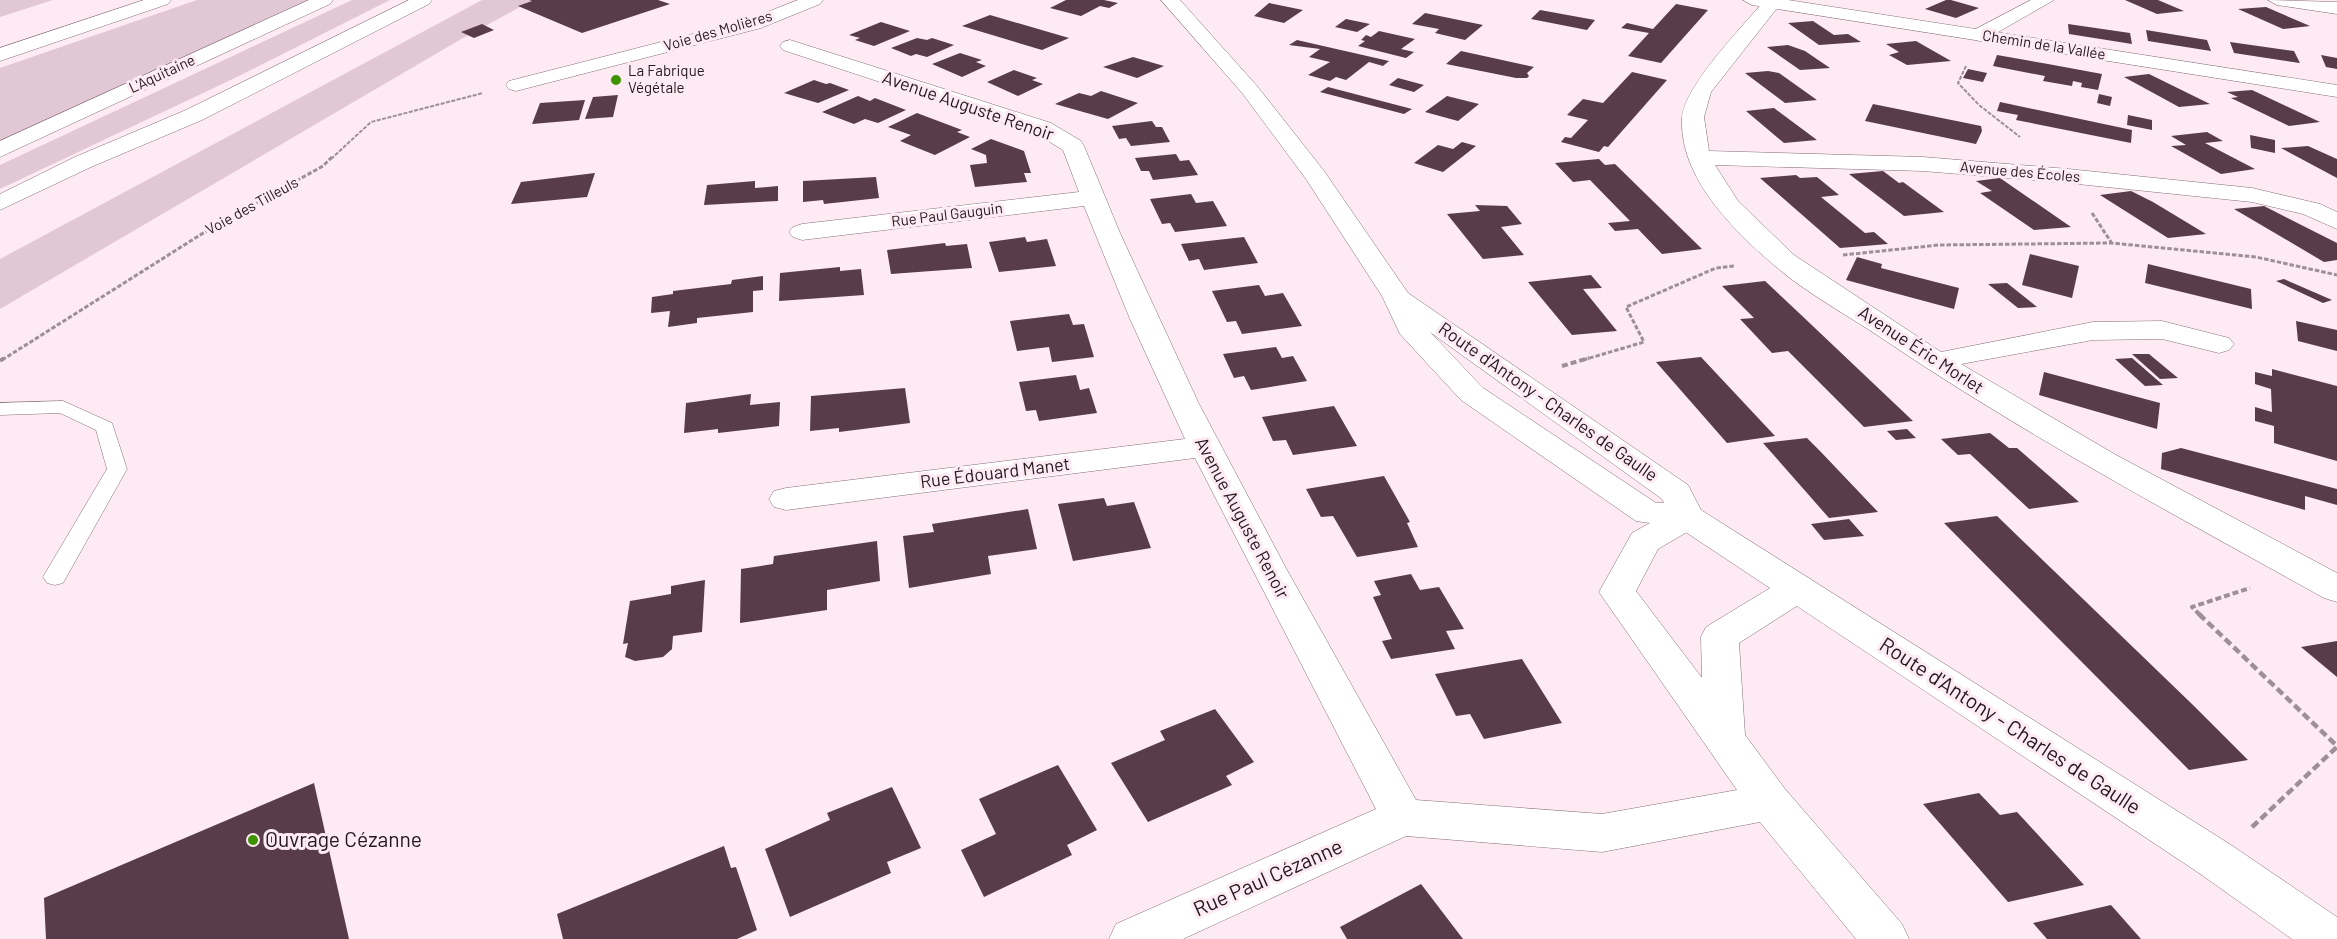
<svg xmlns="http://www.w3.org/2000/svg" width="2337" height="939" font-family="Barlow,sans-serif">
<rect width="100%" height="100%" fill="#feeaf3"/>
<!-- green -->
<path fill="#e2c8d4" d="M0,0h53l-53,17z
M197,0h115l-312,142v-74z
M352,0h38l-153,77 -237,112v-24z
M482,0h51l-70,38 -463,271v-50z"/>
<!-- building -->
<path fill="#583c4a" d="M529,0h129l12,4 -88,29 -64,-27 14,-5z
M1066,0h38l14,3 -9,5 -9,-2 -19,10 -31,-8z
M1946,0h5l28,8 -23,10 -31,-9z
M2125,0h33l26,11 -27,3z
M1269,3l34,7 -19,13 -30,-7z
M1676,4l32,6 -47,53 -33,-7 21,-23 -28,-5 6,-5 26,6z
M2266,7l44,19 -27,3 -45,-20z
M1540,10l55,10 -8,10 -56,-11z
M1425,13l58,12 -18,15 -30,-7 4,-4 -27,-5z
M990,15l79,23 -27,12 -80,-24z
M1346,19l24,5 -13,8 -22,-5z
M1813,21l21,14 14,-1 13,8 -42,3 -31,-22z
M881,22l29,9 -36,15 -19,-6 5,-2 -11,-3z
M482,24l12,6 -20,8 -13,-6z
M2068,24l62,9 2,11 -63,-10z
M2146,30l61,10 4,11 -63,-10z
M1379,31l36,8 -14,10 13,3 -8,6 -48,-12 7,-5 -4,-1 5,-5 5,2z
M917,38l10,2 5,-2 22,7 -27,12 -11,-3 -5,2 -20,-8z
M1297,40l13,3 79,18 -6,5 -14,-4 -23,18 -10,-3 -6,4 -22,-6 22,-13 -21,-5 11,-8 -31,-4z
M1916,41l35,20 -44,4 -18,-10 10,-3 -13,-8z
M2230,42l64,9 6,12 -66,-10z
M1788,45l17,6 25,17 -30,2 -33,-23z
M1461,51l73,16 -7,6 2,3 -2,2h-11l-70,-14z
M960,53l22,7 -6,2 10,4 -24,11 -30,-13z
M1997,55l51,9 54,10 -4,16 -17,-3 1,-4 -9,-2 -1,5 -29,-5 2,-5 -52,-10z
M2321,55l16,3v11l-11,-2z
M1133,57l31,9 -27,12 -34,-11z
M1968,69l19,4 -4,9 -20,-4z
M1014,70l23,8 -5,2 11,4 -25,12 -31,-14z
M1768,71l11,2 38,27 -32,3 -40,-30z
M1632,72l35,8 -59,67 -4,-1 -5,6 -38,-10 4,-5 6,1 17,-18 -21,-5 16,-16 20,4z
M2149,74l61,30 -31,3 -55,-30z
M1398,78l26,7 -10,7 -25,-7z
M814,80l12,4 4,-1 19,7 -31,13 -34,-10z
M1328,87l84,22 -8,5 -84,-22z
M2252,90l68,32 -31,4 -58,-28 7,-1 -11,-5z
M1101,91l37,12 -30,16 -53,-15 24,-11 12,3z
M2099,94l13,3 -2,9 -13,-3z
M618,95l-5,22 -28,2 8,-22z
M858,96l12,5 5,-3 31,12 -28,13 -13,-4 -11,5 -32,-12z
M1447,96l32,8 -21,17 -33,-9z
M585,100l-6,20 -47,4 8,-21z
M2000,102l132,28 -1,13 -115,-23 2,-5 -21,-4z
M1873,104l108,22 1,5 -6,13 -111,-23z
M1774,108l43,32 -33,3 -38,-32z
M917,113l45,17 -5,2 13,5 -35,18 -35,-14 11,-6 -23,-8z
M2128,115l24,5v10l-25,-5z
M1152,121l4,6h6l8,15 -39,4 -5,-8 -7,1 -7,-13z
M2207,132l16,9 -18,2 50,26 -34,5 -50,-28 15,-1 -15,-9z
M2250,135l25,5v13l-24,-5z
M991,139l33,12 7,22h-7l3,9 -52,5 -5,-22 17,-2 -1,-8 -15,-6z
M1462,142l14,4 -33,26 -29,-9 24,-18 15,4z
M2308,146l29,13v19l-56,-30z
M1176,154l4,7 9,-1 9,15 -45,5 -4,-9h-8l-6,-13z
M1599,159l6,6 10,-1 87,85 -40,5 -24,-25 -23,2 -7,-8 22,-2 -40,-41 -17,2 -18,-19z
M1883,171l16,12 4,-1 41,30 -40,4 -55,-42z
M595,173l-8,24 -76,7 10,-22z
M1796,175l4,3 17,-1 22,18 -18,2 44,36 9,-1 14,12 -48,4 -80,-70z
M876,177l3,21 -55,6 -1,-4 -20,2v-21z
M2000,178l71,49 -37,3 -54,-37 12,-2 -16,-10z
M755,181v7l23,-2v15l-74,4 3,-20z
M2131,191l22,11 53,32 -38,4 -68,-43z
M1191,194l5,9 17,-2 14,25 -52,6 -5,-9 -8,1 -12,-25z
M1475,205l32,1 15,18 -21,3 23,28 -41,4 -36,-45 33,-3z
M2264,206l73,37v17l-13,2 -90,-53z
M1025,237l2,5 20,-3 9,27 -57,6 -10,-30z
M1244,237l14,26 -54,7 -5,-11 -10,2 -8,-17z
M945,243l1,3 21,-2 5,24 -81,6 -4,-24z
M2030,254l49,12 -7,32 -50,-13z
M1857,257l25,7 -1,4 78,20 -5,21 -108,-29z
M2148,264l103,25 1,20 -107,-26z
M840,267v4l21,-2 3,26 -85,6 1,-28z
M1591,275l11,13 -19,1 34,42 -45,4 -44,-53z
M763,276v14l-10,1v21l-56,6v5l-29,4 2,-16 -19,2 1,-16 21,-3v-3l58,-7 1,-4z
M2284,279l48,21 -9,3 -47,-22z
M1765,281l33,31 115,109 -49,6 -76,-76 -16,2 -32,-34 14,-1 -32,-32z
M2007,283l30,24 -19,1 -30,-24z
M1259,285l6,11 18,-3 19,33 -60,8 -6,-13 -9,1 -15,-31z
M1069,314l4,11 11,-1 10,33 -42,5 -3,-15 -32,4 -7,-30z
M2296,321l41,9v21l-39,-10z
M1276,347l6,11 11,-2 14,25 -56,9 -7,-14 -10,2 -11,-24z
M2132,354h17l29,24 -18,1z
M1701,357l74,79 -48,7 -71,-81z
M2132,358l31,27 -18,1 -30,-27z
M2272,369l65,17v75l-63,-18v-17l-19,-5v-14l17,5 -1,-23 -16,-5v-12l17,4z
M2044,372l116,31 -3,26 -118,-34z
M1076,375l4,15 9,-2 8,25 -58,8 -3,-11 -10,1 -7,-29z
M905,388l5,35 -71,9v-4l-29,3 1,-35z
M751,394l-1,11 30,-3 -1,24 -61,7v-4l-34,4 2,-30z
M1334,406l23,40 -64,9 -7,-15 -13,1 -11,-24z
M1907,429l9,9 -20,2 -9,-9z
M1990,433l19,15h8l62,54 -50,7 -59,-55 -12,1 -17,-16z
M1807,438l13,13 58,61 -49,6 -66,-75z
M2181,448l156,41v16l-32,-9v14l-144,-41 1,-16z
M1384,476l26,46 -3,1 11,24 -61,10 -24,-41 -12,1 -15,-28z
M1104,498l3,8 27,-4 17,46 -78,13 -15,-57z
M1028,509l9,40 -49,7 3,18 -82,14 -6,-52 31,-4 -2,-8z
M1997,516l197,190 54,54 -59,10 -245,-247z
M1849,519l15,17 -40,4 -13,-16z
M877,541l3,40 -53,9v20l-87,13 1,-54 32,-5 1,-8z
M1411,574l9,16 19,-3 25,42 -18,2 9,18 -64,10 -9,-18 10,-2 -19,-42 8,-2 -7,-14z
M705,580l-3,52 -29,4 -1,13 -9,8 -28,4 -10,-4 3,-14 -5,1 7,-43 41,-7v-8z
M2337,641v36l-36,-30z
M1522,659l40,64 -78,16 -14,-25 -14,2 -21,-42z
M1215,709l39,53 -28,14 6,9 -84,37 -37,-59 54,-23 -5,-9z
M1058,765l39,65 -30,15 5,10 -88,42 -23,-47 35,-16 -17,-35z
M314,783l35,156h-303l-2,-41z
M892,787l29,61 -34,14 4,11 -101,44 -25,-68 65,-29 -3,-7z
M1979,793l21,22 17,-3 67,73 -76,17 -85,-98z
M724,846l7,22 5,-1 21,63 -20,9h-174l-6,-25z
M1421,884l42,55h-116l-7,-12z
M2111,905l30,34h-94l-14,-16z"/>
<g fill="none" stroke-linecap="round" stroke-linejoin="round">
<!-- lane casing -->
<g stroke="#846f79" stroke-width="1">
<path id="lane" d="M63,401l49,22 15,46 -64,114 -8,2 -8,-2 -4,-6 64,-108 -11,-39 -36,-17 -60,2v-12z"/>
</g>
<!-- street casing -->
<g stroke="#846f79" stroke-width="1">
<path id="street" d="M798,0h25l-3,4 -59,24 -245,63 -7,-2 -3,-4 3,-4 238,-61z
M1765,0h14l2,3 -70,89 -7,25 5,34 214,6 145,12 184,19 68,16 17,8v17l-34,-15 -51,-12 -184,-19 -145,-12 -208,-6 23,36 56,54 147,97 152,-30 69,-1 67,17 5,6 -5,6 -10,3 -57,-14 -69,1 -132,24 155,91 221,118v29l-13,-4c-149,-83 -299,-163 -441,-259 -34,-23 -77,-46 -108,-73 -42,-36 -96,-89 -93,-148 2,-32 61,-92 83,-118z
M2031,0h23l-68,39 -7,2 -10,-6 3,-4z
M2268,0l69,2v12l-60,-9z
M790,40l261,83 30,18 3,5 36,87 79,171 88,166 129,230 186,14 135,-24 -138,-198 33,-59 43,-24 12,-3 12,3 5,8 -5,8 -41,24 -22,42 66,87 -1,-41 5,-10 79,-48 13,-4 13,4 5,9 -5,9 -72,46 6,92 40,54 117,135 7,15h-53l-96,-117 -158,30 -196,-16 -223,103h-74l7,-15 260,-115 -181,-351 -409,52 -12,-3 -5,-8 5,-8 12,-3 399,-49 -55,-120 -46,-113 -282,34 -9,-3 -4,-5 4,-5 9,-3 277,-32 -16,-42 -28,-17 -252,-83 -3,-4 3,-4z"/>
</g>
<!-- secondary casing -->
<g stroke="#846f79" stroke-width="1">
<path id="secondary" d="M1161,0h19l77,86 67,85 84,122 280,192 13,25 530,335 106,72v22h-45l-93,-66 -521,-346 -42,-6 -175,-121 -61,-66 -18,-38 -76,-117 -63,-85zM1430,332l232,167 2,4h-8l-173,-115z
M1743,0h45l549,85v12l-585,-92z"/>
</g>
<!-- highway casing -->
<g stroke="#846f79" stroke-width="1">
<path id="highway" d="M144,0h27l-3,4 -168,57v-13z
M309,0h24l-3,4 -330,153v-16z
M409,0h23l-3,4 -227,116 -111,47 -91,43v-16l75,-37 111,-47z"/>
</g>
<!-- path-far3 -->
<path stroke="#9e8f96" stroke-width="2" stroke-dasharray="4 1.5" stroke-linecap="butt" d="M1966,66l-8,17 21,22 41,32
M331,159l40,-37 112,-29"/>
<!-- path-far2 -->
<path stroke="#9e8f96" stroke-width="3" stroke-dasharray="4.5 2" stroke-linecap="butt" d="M2092,213l19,29
M1843,255l96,-10 172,-2 145,14 81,18
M2,360l206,-130 115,-64 9,-9
M1583,360l61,-18 -18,-35 90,-39 18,-2"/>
<!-- path-far1 -->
<path stroke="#9e8f96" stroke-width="4" stroke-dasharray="6 3" stroke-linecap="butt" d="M0,361l4,-3
M1562,366l27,-8
M2200,615l-8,-8 58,-19"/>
<!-- path -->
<path stroke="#9e8f96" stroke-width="4.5" stroke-dasharray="8 4" stroke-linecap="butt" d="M2199,614l138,132
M2252,827l85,-80"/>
<!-- lane -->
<use href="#lane" fill="#fff" fill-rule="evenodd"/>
<!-- street -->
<use href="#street" fill="#fff" fill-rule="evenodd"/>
<!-- secondary -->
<use href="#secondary" fill="#fff" fill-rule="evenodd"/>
<!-- highway -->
<use href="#highway" fill="#fff" fill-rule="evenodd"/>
</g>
<!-- markers -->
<g fill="#3e9300" stroke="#feeaf3" stroke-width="2">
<circle cx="616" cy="80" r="6"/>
<circle cx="253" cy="840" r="6"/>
</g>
<g text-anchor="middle" stroke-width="6" stroke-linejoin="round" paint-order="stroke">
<!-- far-street labels -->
<g font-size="15" fill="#22191d" stroke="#feeaf3">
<text transform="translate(718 31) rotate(-16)" y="5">Voie des Molières</text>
<text transform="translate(2044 45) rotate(9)" y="5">Chemin de la Vallée</text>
<text transform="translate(162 74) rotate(-25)" y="5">L'Aquitaine</text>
<text transform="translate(2020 172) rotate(5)" y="5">Avenue des Écoles</text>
<text transform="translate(252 206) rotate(-29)" y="5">Voie des Tilleuls</text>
<text transform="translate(947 215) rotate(-7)" y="5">Rue Paul Gauguin</text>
</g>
<!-- far-poi labels -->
<g font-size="15" fill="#22191d" stroke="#feeaf3" text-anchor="start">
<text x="628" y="76">La Fabrique<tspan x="628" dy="17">Végétale</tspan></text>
</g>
<!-- street labels -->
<g font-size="18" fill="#22191d" stroke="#feeaf3">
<text transform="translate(968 106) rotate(19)" y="6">Avenue Auguste Renoir</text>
<text transform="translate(1921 350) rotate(33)" y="6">Avenue Éric Morlet</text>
<text transform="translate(1548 402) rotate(35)" y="6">Route d'Antony - Charles de Gaulle</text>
<text transform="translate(995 473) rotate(-7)" y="6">Rue Édouard Manet</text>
<text transform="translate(1242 518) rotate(62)" y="6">Avenue Auguste Renoir</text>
</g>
<!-- near-street labels -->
<g font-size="21" fill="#22191d" stroke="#feeaf3">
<text transform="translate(2010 726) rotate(33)" y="7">Route d'Antony - Charles de Gaulle</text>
<text transform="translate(1268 878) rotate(-24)" y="7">Rue Paul Cézanne</text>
</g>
<!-- near-poi labels -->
<g font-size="21" fill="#22191d" stroke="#feeaf3" text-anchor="start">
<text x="265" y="847">Ouvrage Cézanne</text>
</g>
</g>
</svg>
